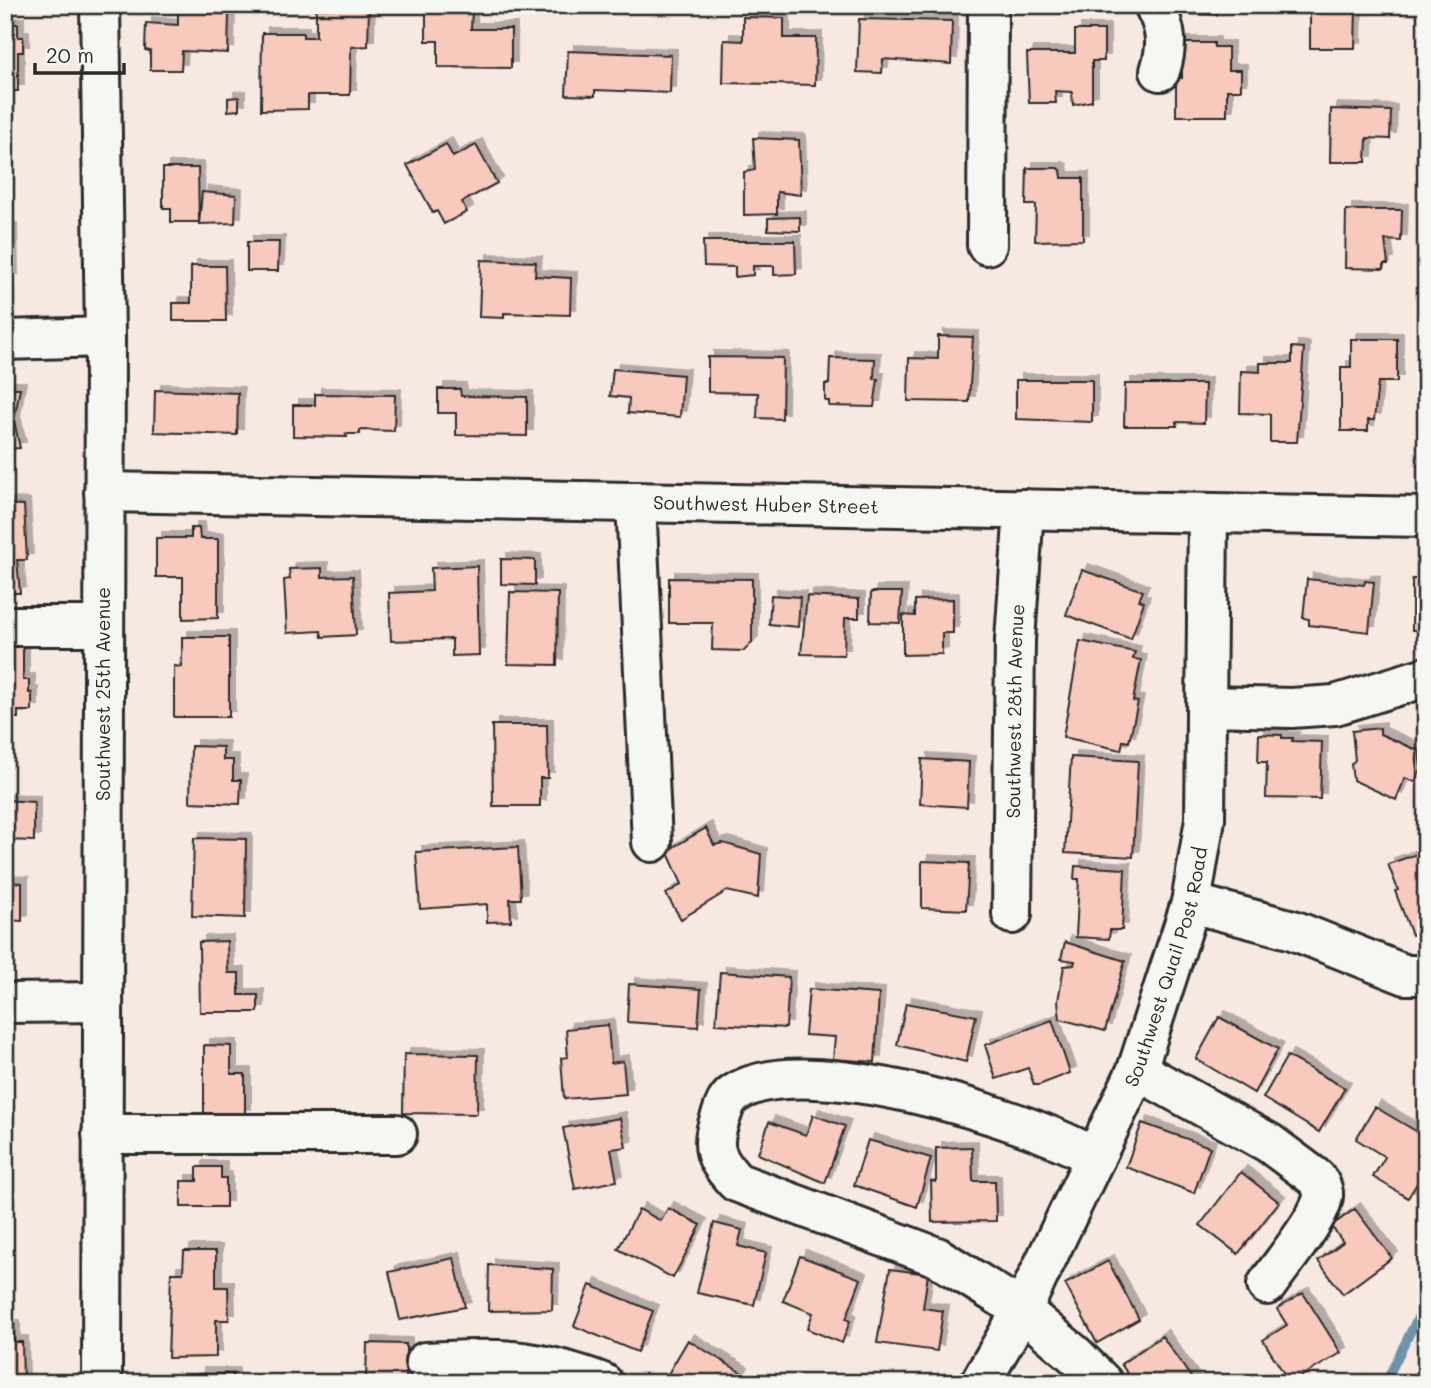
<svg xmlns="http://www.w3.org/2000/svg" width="1431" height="1388" font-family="Mali,sans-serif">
<defs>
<filter id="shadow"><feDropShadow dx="6" dy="-6" stdDeviation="0" flood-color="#0004"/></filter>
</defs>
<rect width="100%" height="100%" fill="#f7e8e2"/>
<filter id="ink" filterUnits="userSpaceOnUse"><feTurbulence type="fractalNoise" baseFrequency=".0143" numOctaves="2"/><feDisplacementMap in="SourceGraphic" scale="14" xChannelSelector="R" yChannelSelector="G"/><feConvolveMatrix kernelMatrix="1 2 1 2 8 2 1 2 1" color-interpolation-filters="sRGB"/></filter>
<g filter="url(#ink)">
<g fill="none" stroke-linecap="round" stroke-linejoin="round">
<!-- stream -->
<path stroke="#6e93a8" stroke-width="9" d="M1385,1383l41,-82"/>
</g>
<!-- building -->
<path fill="#f8c9bd" stroke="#2b2b2b" stroke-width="2" filter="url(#shadow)" d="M178,5l31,2v6l20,1 -1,39 -46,-2 -1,19h-31v-19l-5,-1 1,-27 32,2z
M1188,5h29v10l-29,-1z
M369,7l-1,39 -17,1 -1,48h-42v14l-47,1 1,-77h41v4h13v-28z
M1310,7h46l-1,41h-45z
M426,9h46l-1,20h40v39l-73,-1v-26h-12z
M743,17l41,1v20h32l-1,47 -92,-2 1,-43 19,1z
M859,19l93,2 -1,43 -68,-5 -1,14 -25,-1z
M5,24h13v13h5v15h-5v39h-13z
M1075,30h29v31h-12v40l-19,4 -1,-13 -17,-1 1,12h-27l-2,-50h48z
M1182,43h32v4h14v23h13v20h-14v26h-51v-38h6z
M568,51l103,4 -1,38 -75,-3v6l-29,-1z
M239,97v13l-11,1v-13z
M1331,109l60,2 -1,28 -23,-1 -1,24h-36z
M753,138l46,2 2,55 -24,-3v22l-33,1v-43l11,-2z
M446,144l7,13 23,-12 21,38 -35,19 5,10 -23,12 -7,-13 -4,2 -26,-48z
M163,168h35l1,54h-28v-14h-8z
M1027,168h30l4,2 1,8h21v62l-48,1 1,-36h-10z
M202,192l34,3 -1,28 -36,1z
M1346,210h56l-1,31 -16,-1 3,24h-4v5l-39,-1z
M800,217v14l-32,-1v-12z
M5,229h6l1,51h-7z
M703,241h92l1,33 -22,1v-9h-21v9l-18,2v-10l-31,-1z
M247,242h32l-1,29h-31z
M481,260l55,2 -1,14 36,2 -1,37 -66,-2v5l-25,-1z
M191,266h34l1,55h-53v-18h18z
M938,336l35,1 -4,65 -61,-1 1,-43 29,1z
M1351,339h46v43h-19l-4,38h-6v11h-27v-64h10z
M1292,347l12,1 -7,94h-27v-28l-30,-1 1,-42 19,1v-9h32z
M708,357l75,1 -1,61 -25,-1 1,-25 -50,-1z
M830,358l45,1 -1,20h4l-4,28 -45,-1v-5h-4v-17h4z
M613,369l70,6 -3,42 -52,-4 1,-15 -19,-2z
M1016,380h76v42l-76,-3z
M1125,384h80l-1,39 -28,-1 1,4h-53z
M5,388h15l-6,33 6,27 -15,1z
M438,389h22l1,7 66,1v39l-71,-1v-22h-18z
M155,390l83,3 -1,42 -83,-3z
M315,394l80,1 -1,36 -34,-1v4h-14l1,3 -54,-1v-31h22z
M5,504l19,1 3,55h-10l3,33h-15z
M191,528h8l1,11h18v79l-35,1v-42h-27v-39h35z
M501,559l34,1v25l-34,-1z
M477,566l2,89 -27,1v-17l-61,2 -2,-48 43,-2 -1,-23z
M322,568v9l31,-1 3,59 -34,2 -1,-6 -34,2 -3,-53 6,-1 -1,-10z
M1082,570l61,21 -4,9 5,2 -13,37 -65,-24z
M669,578l83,1v63l-8,9 -32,-1 1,-27h-44z
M1307,579l57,6 1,-4 9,1 -5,50 -60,-7v-6l-6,-1z
M1412,579h11v6h3v45h-14z
M510,592l48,1 -1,72 -49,-1z
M871,592h31l-2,31 -30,-1z
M771,595l29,2 -2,30 -29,-3z
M807,596l52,3v19h-14l-1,37 -43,-1z
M953,599v34h-11v21l-39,1v-40l12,1v-16z
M182,637h47v80h-55v-51l8,1z
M1080,641l55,11 -2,7 8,1 -8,41 5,1 -9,40 -6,-1 -2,9 -58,-13z
M5,646h18v34h6v13h3v18h-14v7h-13z
M492,725h55l1,53h-8v28h-47z
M1380,728v6l39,17 2,18 -6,13 -10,-4 -9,22 -43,-20 -2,-16 4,-4 -3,-29z
M1259,734l23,1v3h11l-1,3 30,1 -2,57 -54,-1 1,-36h-9z
M191,746l32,1v13h10v20h8l-1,24 -50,-2z
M1071,757l67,4 -5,96 -68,-4z
M922,759l47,3 -2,45 -47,-3z
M5,800l29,2v39l-29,-1z
M706,828l8,17 9,-2 38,11 -3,44 -31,-7 -46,28 -15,-25 16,-10 -15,-33z
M194,838l52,1 -1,79 -53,-2z
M518,847l3,52h-11l1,22 -24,1v-18l-67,5 -4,-57z
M1426,851v79l-14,5 -17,-44 3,-1 -10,-26z
M922,861l47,2 -3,47 -44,-2z
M1075,866l50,3 -3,61h-12l-1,9 -33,-2 3,-58h-5z
M5,882l17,1v38l-17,-1z
M227,941l1,32h11v22h19v17h-58l-1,-70z
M1065,942l60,19 -20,70 -45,-12 -2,-18 6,-35 10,-1 1,-4 -14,-2z
M720,972l69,5 -3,51 -70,-4z
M629,984l72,5 -3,38 -71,-5z
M809,989l70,5 -4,68 -42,-3 2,-22 -30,-2z
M906,1003l70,13 -10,46 -69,-17z
M1219,1017l59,32 -24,44 -58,-34z
M1052,1020l18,53 -31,12h-5l-6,-17 -32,11 -11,-34z
M608,1025l3,38 12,-2 3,33 -62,5 -3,-41 7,-1 -2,-28z
M204,1045l27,1v28h14v41h-41z
M404,1054l74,1 -1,59 -74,-1z
M1287,1056l58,32 -26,44 -56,-34z
M1375,1107l51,30v32l-18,29 -35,-21 12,-20 -29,-18z
M813,1115l32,11 -20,57 -67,-29 11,-32 37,13z
M620,1118l6,29 -15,2 6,32 -42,8 -12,-61z
M1142,1123l68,24 -16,46 -68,-26z
M868,1140l63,18 -14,49 -63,-22z
M972,1147l1,34h22l1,40 -64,1 -1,-41 5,1v-34z
M197,1167h24v11h5v29h-45v-26h16z
M1241,1172l38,30 -41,52 -38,-29z
M668,1208l33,17 -28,53 -55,-29 21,-40 22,12z
M1355,1209l37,49 -49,36 -25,-33 25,-19 -12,-16z
M714,1223l28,7 -4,16 28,7 -12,52 -57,-12z
M184,1251h32v36h12l1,33h-13v37l-48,1 3,-85h12z
M800,1256l61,23 -15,40 4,2 -8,22 -35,-14 6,-16 -30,-12z
M454,1258l11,49 -65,13 -11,-48z
M1108,1261l31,58 -42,24 -32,-59z
M489,1265l64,4 -1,41 -64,1z
M890,1269l38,5 -5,34 20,3 -6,40 -60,-8z
M590,1285l63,26 -16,41 -63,-26z
M1303,1293l38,60 -51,30 -27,-43 24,-15 -10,-16z
M5,1326h9v16h8l1,41h-18z
M1162,1336l33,47h-61l-13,-19z
M688,1340l54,33 -6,10h-65l-6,-4z
M367,1343l39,1v35h18v4h-61v-4h3z
M198,1374h35v9h-35z"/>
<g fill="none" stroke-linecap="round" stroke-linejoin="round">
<!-- minor casing -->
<g stroke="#2b2b2b" stroke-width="44">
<g id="minor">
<path d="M100,5l5,332 -3,1046"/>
<path d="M1154,5c13,24 14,40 6,66"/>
<path d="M987,245l1,-240"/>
<path d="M5,340l100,-3"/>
<path id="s1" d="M104,492l1322,25"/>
<path d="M636,502l16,340"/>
<path d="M5,626h99"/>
<path d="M1207,706l84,2 44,-3 91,-28"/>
<path d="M1191,903l102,27 113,45h20"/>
<path id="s2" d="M1012,914l3,-274 9,-131"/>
<path d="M5,1003l97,-1"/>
<path d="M1137,1070l132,73 47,35c3,4 7,10 7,15 3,18 -44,74 -56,92"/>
<path d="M102,1134h295"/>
<path d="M1095,1158c-64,-39 -295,-111 -361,-64 -8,5 -10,14 -13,22 -12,31 -6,43 15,66l201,75 85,53 53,45 28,28"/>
<path d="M425,1362c72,-4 108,-5 178,21"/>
<path id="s3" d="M980,1383l42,-73 115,-240 54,-167 14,-84 3,-305"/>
</g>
</g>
<!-- minor -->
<use href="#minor" stroke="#f6f6f2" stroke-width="38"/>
</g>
</g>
<g text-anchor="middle" stroke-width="7" stroke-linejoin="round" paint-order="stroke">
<!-- street labels -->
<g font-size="19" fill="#2b2b2b" stroke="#f6f6f2">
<text dy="7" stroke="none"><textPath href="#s1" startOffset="662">Southwest Huber Street</textPath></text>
<text transform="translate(103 694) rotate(-90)" y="7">Southwest 25th Avenue</text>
<text dy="7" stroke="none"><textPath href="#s2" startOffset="203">Southwest 28th Avenue</textPath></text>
<text dy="7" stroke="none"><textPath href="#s3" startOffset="458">Southwest Quail Post Road</textPath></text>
</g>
</g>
<!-- margin -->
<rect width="1431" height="1388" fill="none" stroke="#f6f6f2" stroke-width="28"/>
<rect x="14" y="14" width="1403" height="1360" fill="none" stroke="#2b2b2b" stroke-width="2.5" filter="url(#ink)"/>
<!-- scale -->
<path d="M35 63v10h89v-10" fill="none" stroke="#2b2b2b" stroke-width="3.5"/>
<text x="46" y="63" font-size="21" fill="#2b2b2b" stroke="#f6f6f2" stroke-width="5" paint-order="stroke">20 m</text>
</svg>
